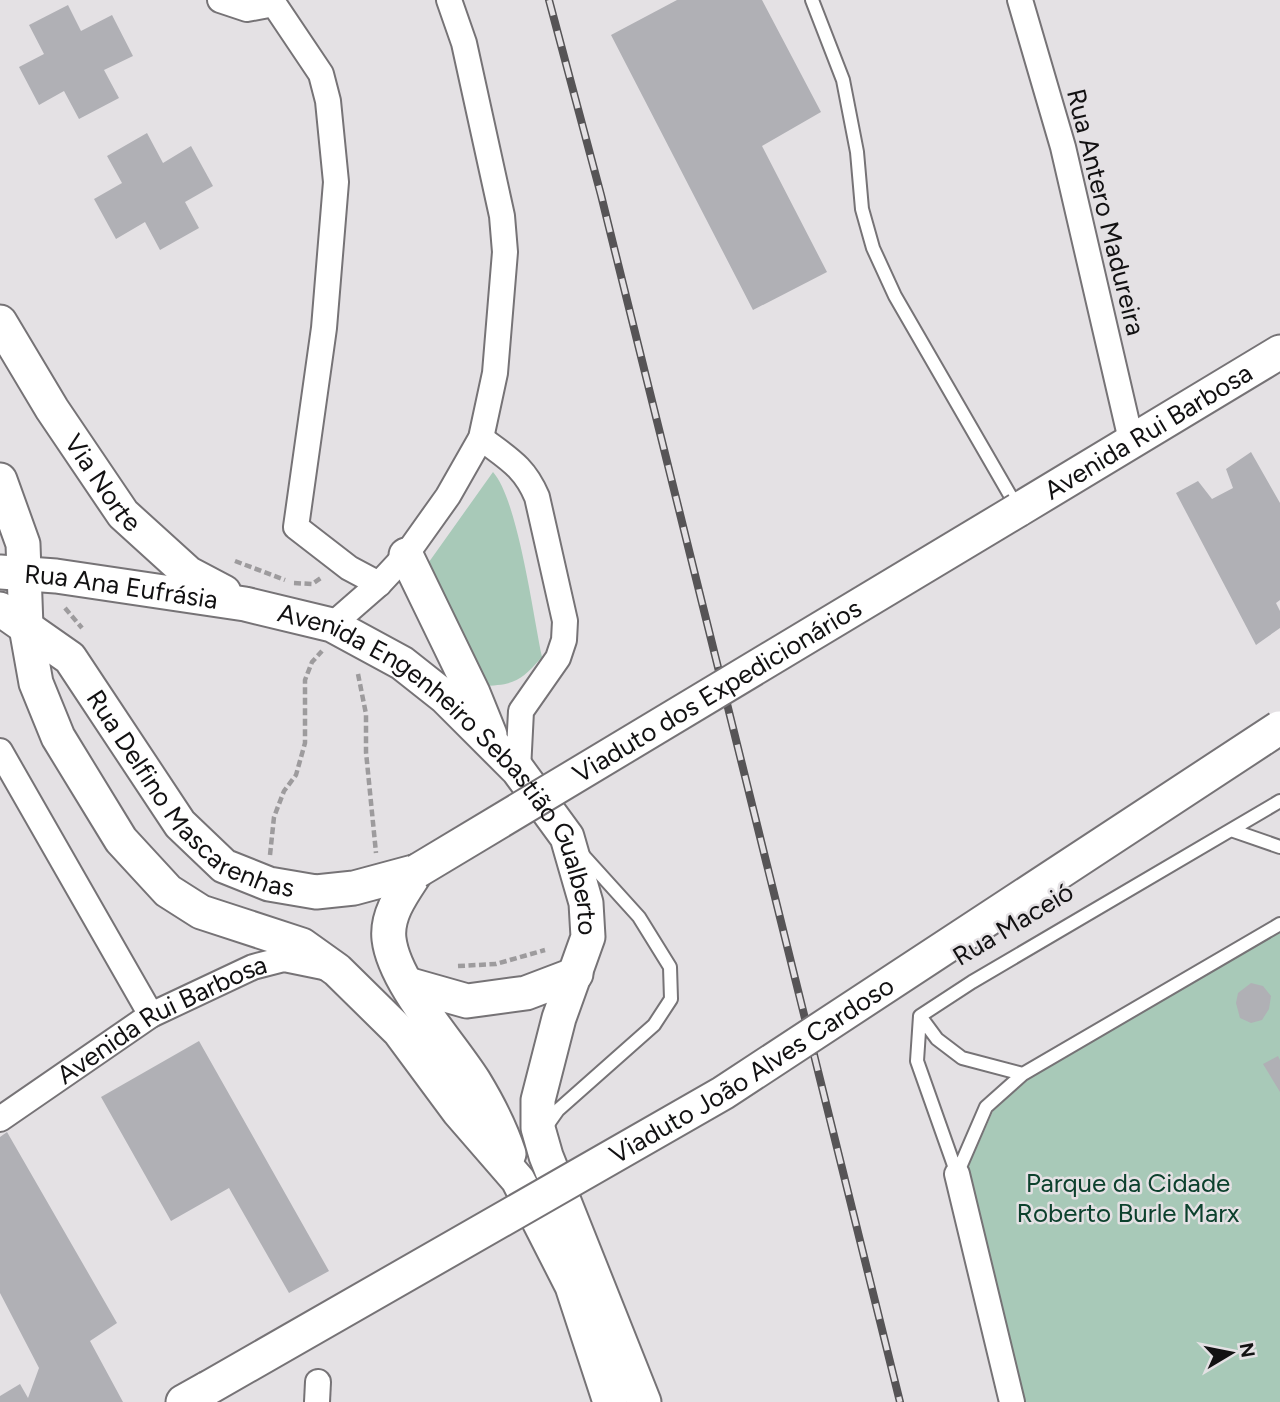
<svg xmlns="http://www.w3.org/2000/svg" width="1280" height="1402" font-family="Figtree,sans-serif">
<rect width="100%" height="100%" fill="#e4e1e4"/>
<!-- green -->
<path fill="#a8c9b8" d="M493,472c25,28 40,143 49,185 -22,25 -28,28 -61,29l-57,-117z
M1280,930v472h-260l-55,-228 28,-63 36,-32z"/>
<!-- building -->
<path fill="#b0b0b5" d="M677,0h85l59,112 -59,34 65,126 -74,38 -142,-275z
M68,5l13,26 31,-16 21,41 -29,14 15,28 -40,21 -15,-28 -25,14 -20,-38 25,-13 -15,-29z
M147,133l16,30 28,-17 22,40 -28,16 14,26 -39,22 -15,-28 -29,17 -22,-40 28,-16 -15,-27z
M1251,452l29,51v97l-4,3 4,8v17l-24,17 -80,-152 22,-12 14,18 21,-11 -7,-19z
M1251,983l12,3 8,10 -2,13 -7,11 -11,3 -11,-5 -4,-15 2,-10z
M199,1041l130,230 -40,22 -60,-105 -58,33 -70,-124z
M1278,1056l2,4v32l-17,-28z
M7,1132l110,191 -27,18 33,61h-123v-6l20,-12 8,14 11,-30 -39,-75v-156z"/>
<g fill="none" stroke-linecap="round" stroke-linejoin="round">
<!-- lane casing -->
<g stroke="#767376" stroke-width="16">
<path id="lane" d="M812,0l31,80 14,72 5,57 11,39 22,48 123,213
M1231,830l49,17
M920,1016l17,23 25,19 61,16
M546,1127l12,-17 96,-85 17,-26 -1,-32 -31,-50 -57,-63
M957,1174l-40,-113 3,-45 52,-34 308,-181
M957,1174l29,-67 37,-33 257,-150"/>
</g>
<!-- street casing -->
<g stroke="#767376" stroke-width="28">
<g id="street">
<path d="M220,0l27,9 27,-5 47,70 7,27 8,81 -12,146 -28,199 53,41 30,16"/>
<path d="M1020,0l43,147 68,293"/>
<path d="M481,438c26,20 43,28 56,59l28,124 -1,19 -6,18 -37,53 -3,59"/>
<path d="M332,625l47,-41 27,-29 42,-59 33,-58 14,-65 10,-121 -3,-36 -38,-173 -15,-43"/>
<path d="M0,751l151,264"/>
<path id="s1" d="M0,1119l151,-104 102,-48 31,-8 44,9"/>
<path d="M957,1174l55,228"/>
<path d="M317,1402l1,-20"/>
</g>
</g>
<!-- secondary casing -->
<g stroke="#767376" stroke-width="37">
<g id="secondary">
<path id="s2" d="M0,322l52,87 71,105 65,59 36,19"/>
<path d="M0,480l23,64 3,83 10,56 22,54 63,103 47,51 33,21 101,33 35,25 62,61 60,81 59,68 54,106 38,116"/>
<path id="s3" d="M1018,510l262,-158"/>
<path d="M406,555l67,138 17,42"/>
<path id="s4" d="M0,572l56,4 189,28 87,21 70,38 43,34 73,73 49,67 19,66 2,34 -29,81 -21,82v28l8,28 98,246"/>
<path id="s5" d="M0,609l70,49 110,166 44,42 45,18 47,8 38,-4 63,-17"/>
<path d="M417,871c-13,20 -31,43 -28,68 5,44 61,104 85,142 14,23 27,48 35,73"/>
<path d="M407,984l60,17 59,-8 50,-19"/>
<path d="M183,1402l25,-14"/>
</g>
</g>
<!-- path -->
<path stroke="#9d9b9d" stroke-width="4.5" stroke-dasharray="7 3.5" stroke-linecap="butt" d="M235,561l50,19
M294,583l18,1 9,-6
M65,608l17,20
M358,674l8,40v38l10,101
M270,855l4,-38 10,-26 12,-16 9,-32v-63l7,-18 10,-11
M458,966l38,-2 49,-14"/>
<!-- lane -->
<use href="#lane" stroke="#fff" stroke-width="12"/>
<!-- street -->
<use href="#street" stroke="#fff" stroke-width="24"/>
<!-- secondary -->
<use href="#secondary" stroke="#fff" stroke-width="33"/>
<!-- rail casing -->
<g stroke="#565456" stroke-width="8">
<path id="rail" d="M549,0l52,195 299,1207"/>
</g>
<!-- rail -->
<use href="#rail" stroke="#e4e1e4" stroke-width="5" stroke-dasharray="16" stroke-linecap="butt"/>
<!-- secondary-bridge casing -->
<g stroke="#767376" stroke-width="37" stroke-linecap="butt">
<g id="secondary-bridge">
<path id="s6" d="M417,871l601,-361"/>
<path id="s7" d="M208,1388l515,-295 556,-365"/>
</g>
</g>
<!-- secondary-bridge -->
<use href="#secondary-bridge" stroke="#fff" stroke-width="33"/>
</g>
<g text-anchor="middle" stroke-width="5" stroke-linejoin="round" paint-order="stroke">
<!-- street labels -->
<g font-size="26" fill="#121112" stroke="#e4e1e4">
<text transform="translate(1106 212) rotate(76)" y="9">Rua Antero Madureira</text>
<text dy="9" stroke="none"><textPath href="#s3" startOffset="152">Avenida Rui Barbosa</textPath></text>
<text dy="9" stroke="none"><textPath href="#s2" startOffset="191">Via Norte</textPath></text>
<text dy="9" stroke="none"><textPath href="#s4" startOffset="122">Rua Ana Eufrásia</textPath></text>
<text dy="9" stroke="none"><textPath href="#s6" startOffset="350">Viaduto dos Expedicionários</textPath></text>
<text dy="9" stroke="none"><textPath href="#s4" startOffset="520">Avenida Engenheiro Sebastião Gualberto</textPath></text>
<text dy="9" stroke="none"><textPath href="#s5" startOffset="273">Rua Delfino Mascarenhas</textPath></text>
<text transform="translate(1013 924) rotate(-31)" y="9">Rua Maceió</text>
<text dy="9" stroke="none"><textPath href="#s1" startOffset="191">Avenida Rui Barbosa</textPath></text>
<text dy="9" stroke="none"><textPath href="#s7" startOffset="630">Viaduto João Alves Cardoso</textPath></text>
</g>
<!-- park labels -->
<g font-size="26" fill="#0c412d" stroke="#e4e1e4">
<text x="1128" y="1192">Parque da Cidade<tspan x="1128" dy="30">Roberto Burle Marx</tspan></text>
</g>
</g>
<!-- north arrow -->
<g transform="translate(1231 1353) rotate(80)" stroke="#e4e1e4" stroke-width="5" paint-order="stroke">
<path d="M0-5L12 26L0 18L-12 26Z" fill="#121112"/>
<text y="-10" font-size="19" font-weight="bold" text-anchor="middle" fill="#121112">N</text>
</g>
</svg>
